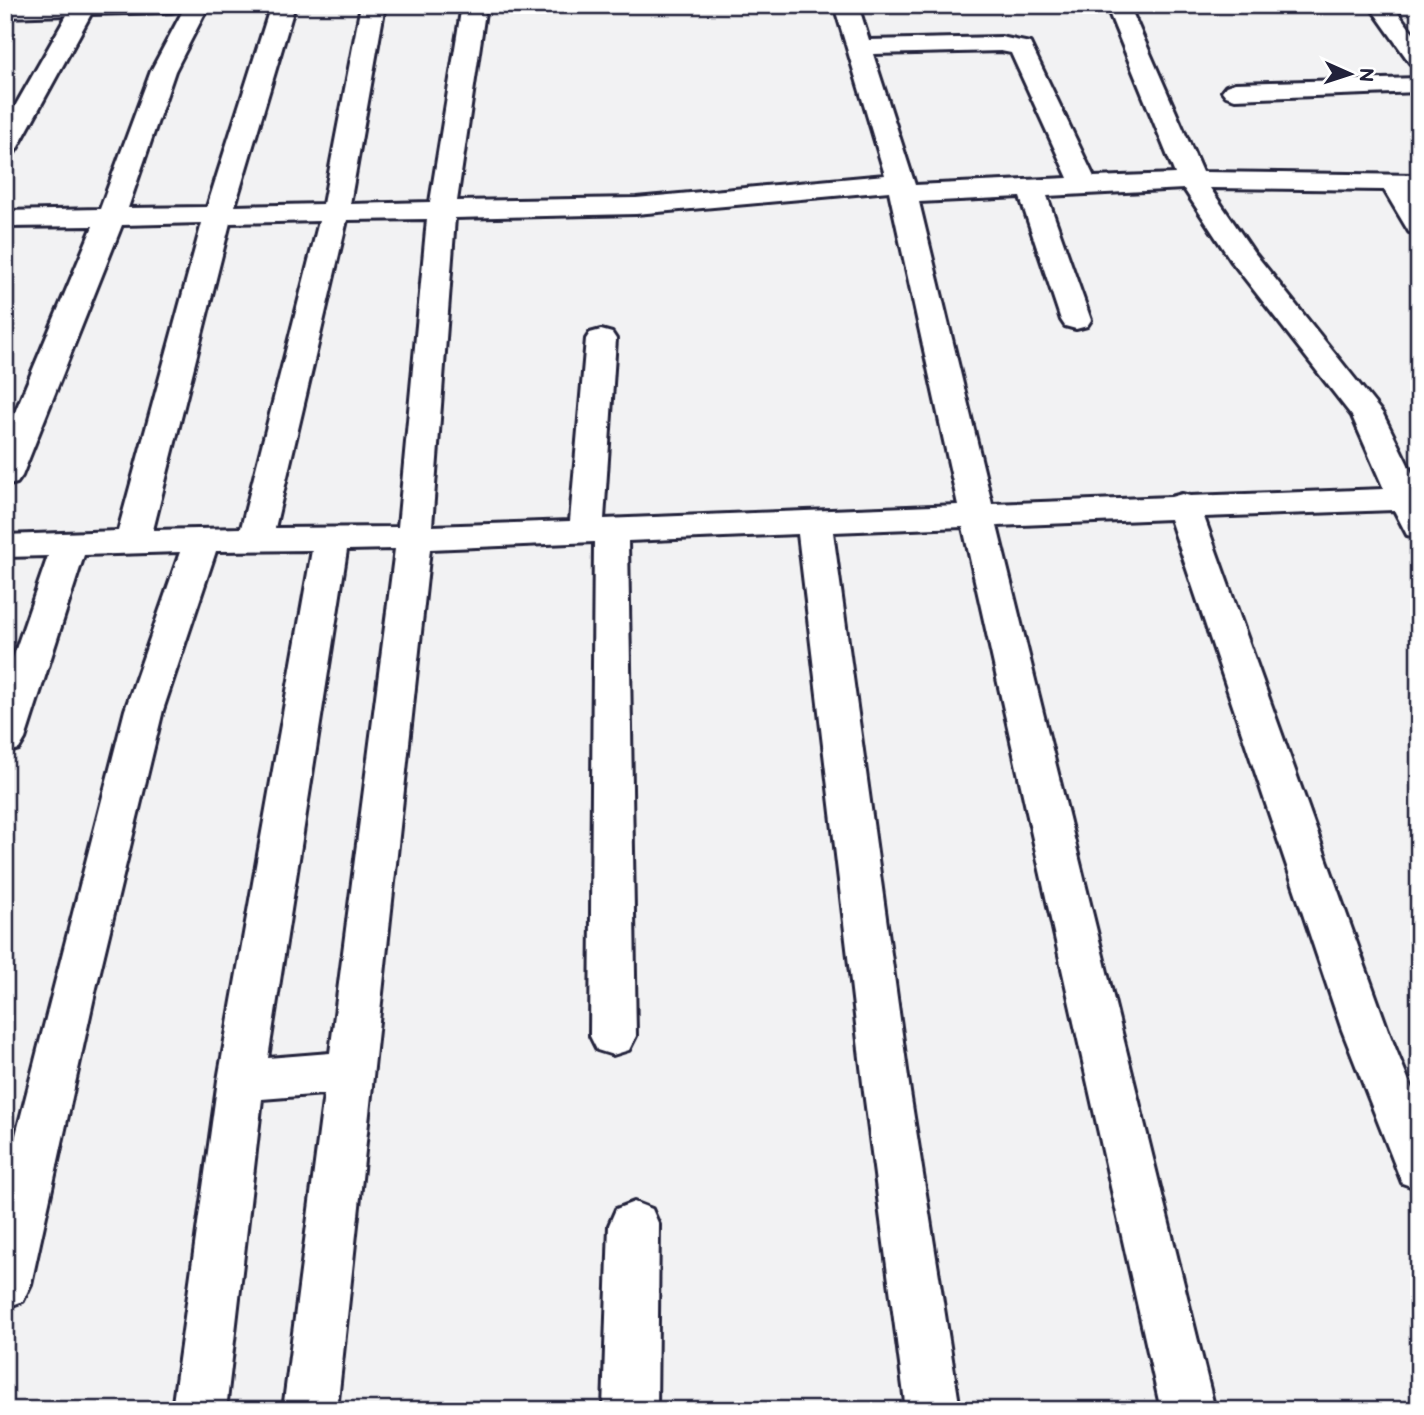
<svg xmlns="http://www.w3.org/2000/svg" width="1424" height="1415" font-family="'Balsamiq Sans',sans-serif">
<rect width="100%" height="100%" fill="#f2f2f3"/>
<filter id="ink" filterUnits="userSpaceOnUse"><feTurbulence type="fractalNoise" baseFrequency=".0143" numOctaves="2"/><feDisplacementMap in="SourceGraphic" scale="14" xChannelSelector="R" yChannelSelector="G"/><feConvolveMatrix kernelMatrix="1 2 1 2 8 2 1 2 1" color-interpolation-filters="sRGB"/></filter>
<g filter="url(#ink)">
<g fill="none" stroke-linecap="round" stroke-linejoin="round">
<!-- minor casing -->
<g stroke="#22223b" stroke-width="6">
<path id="minor" d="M5,5h177l-3,5 -8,2 -80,2 -73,133 -4,6 -9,2v-31l62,-109 -62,2z
M186,5h23l-34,66 -47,137 79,-1 64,-202h24l-60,201 88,-2 38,-199h24l-35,199 80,-2 32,-197h24l-29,196 179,-3 249,-23 -51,-170h24l11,35 132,-3 29,6 64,134 81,-3 -69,-169h23l73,167 217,3v16h-7l7,11v32l-10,-2 -25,-42 -174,-2 43,63 130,163 36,73v51l-12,-3 -13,-25 -190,7 184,513 31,76v83l-17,-6 -60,-153 -172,-511 -173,7 218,884h-54l-198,-883 -130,5 77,560 50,318h-54l-42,-318 -66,-558 -170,7 8,495 -7,14 -16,5 -16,-5 -7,-14 4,-494 -164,7 -93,861h-54l41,-316 -62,5 -36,311h-54l46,-330 94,-530 -96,1 -53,159 -67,278 -65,296 -8,17 -18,7v-130l120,-468 55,-158 -96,3 -59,184 -6,10 -14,4v-72l43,-125 -43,1v-22l113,-4 84,-308 -80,2 -100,251 -5,7 -12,3v-50l88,-210 -88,1v-16l95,-2 51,-138zM1001,51l10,2 57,125 -153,7 -42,-131zM1184,189l48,73 120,154 32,73 -194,7 -8,-2 -11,3 -179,7 -73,-302 101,-5 41,123 4,6 11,3 11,-3 4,-6 -44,-124zM889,191l69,314 -354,14 12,-180 -4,-6 -11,-3 -11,3 -4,6 -16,182 -138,5 23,-308 181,-4zM427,219l-29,308 -123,1 72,-308zM319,221l-78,307 -88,2 77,-307zM395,549l-65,504 -62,5 79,-508z
M1369,5h23l27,36v24l-9,-2z
M1419,78v14l-184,7 -9,-3 -4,-5 4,-5 9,-3z
M634,1202l18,7 7,16 -2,185h-54l6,-185 7,-16z"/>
</g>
<!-- minor -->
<use href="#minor" fill="#fff" fill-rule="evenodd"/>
</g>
</g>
<!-- margin -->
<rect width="1424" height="1415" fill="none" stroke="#fff" stroke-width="28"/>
<rect x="14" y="14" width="1396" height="1387" fill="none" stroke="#22223b" stroke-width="2.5" filter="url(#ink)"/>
<!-- north arrow -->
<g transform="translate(1350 74) rotate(93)" stroke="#ffffff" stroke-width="5" paint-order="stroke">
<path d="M0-5L12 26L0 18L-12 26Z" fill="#22223b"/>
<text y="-10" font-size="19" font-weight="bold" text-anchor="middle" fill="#22223b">N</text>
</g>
</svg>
